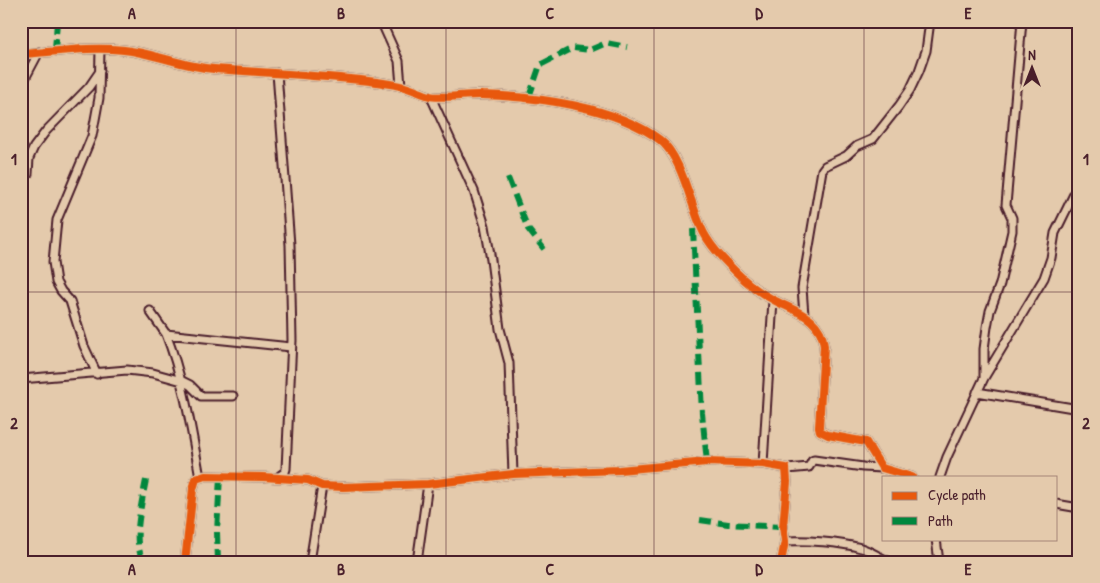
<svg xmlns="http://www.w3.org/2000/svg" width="1100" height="583" font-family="'Patrick Hand',sans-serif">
<rect width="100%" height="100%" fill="#e4caac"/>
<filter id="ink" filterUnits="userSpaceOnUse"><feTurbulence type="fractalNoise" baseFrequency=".02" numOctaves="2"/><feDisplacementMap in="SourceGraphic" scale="10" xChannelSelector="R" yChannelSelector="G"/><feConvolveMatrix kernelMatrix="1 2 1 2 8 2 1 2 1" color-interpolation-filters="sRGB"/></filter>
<g filter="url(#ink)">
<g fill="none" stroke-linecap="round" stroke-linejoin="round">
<!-- street casing -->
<g stroke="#4a1f2b" stroke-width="11">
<path id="street" d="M381,21l18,40 2,25
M21,54c34,-2 69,-8 103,-4 30,3 59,17 90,19 30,2 59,4 89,6 32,3 65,4 97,11 11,2 20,7 30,10 9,3 39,-2 52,-1 54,2 133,11 178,45 21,16 30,62 41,87 7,17 21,31 34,44 11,11 23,21 37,28 21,12 49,17 52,47l-5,81 1,4 8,4 38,7 16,26 30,9
M21,86l18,-34
M431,97l43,94 11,35 6,34 9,69 9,34 4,111
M28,174l1,-16 5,-11 12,-16 43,-44 11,-16
M150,311l16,23 125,13
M804,315l-2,-27 20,-118 3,-4 21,-10 11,-10 16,-7 26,-33 11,-16 9,-19 7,-20 4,-30
M166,334c18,46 25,95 34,143
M97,374l-13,-28 -14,-45 -9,-10 -5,-9 -3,-20 4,-42 35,-84 7,-38 1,-49
M984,378v-29l3,-22 3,-16 10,-27 12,-53v-13l-6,-13 16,-184
M21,379l106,-9 26,3 29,8 8,4 11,11h32
M977,392l102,17
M763,464l10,-164
M787,469l22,-2 3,-6 2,-1 49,7 19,1
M940,477l7,-20 37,-79 60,-100 7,-20 4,-25 24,-49
M277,478l8,-6 1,-3 6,-129 -2,-95 -13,-172
M1056,504l23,4
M936,539l3,23
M785,541c23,-1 54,1 76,7 10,3 19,10 29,14
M185,562l8,-73 3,-10 9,-3 58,1 45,3 14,6 21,1 85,-3 85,-10 106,-4 88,-8 56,2 23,4 1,14 -4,45 2,14 -4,21
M310,562l12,-76
M417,562l11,-78"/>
</g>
<!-- street -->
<use href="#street" stroke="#e4caac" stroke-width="7"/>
<!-- quiet -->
<path stroke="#00873e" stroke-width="6" stroke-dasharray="12 6" stroke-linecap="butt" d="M55,51l2,-30
M529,97l11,-32 33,-17 17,2 16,-7 21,4
M508,178l20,51 16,20
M693,229l9,184 5,49
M700,520l28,4 55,3
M142,562c0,-7 -4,-12 -4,-19 -2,-15 5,-48 8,-63
M218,562l-1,-30 3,-56"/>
<!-- cycleway casing -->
<g stroke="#e4caac" stroke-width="11">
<path id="cycleway" d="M21,54c34,-2 69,-8 103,-4 30,3 59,17 90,19 30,2 59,4 89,6 32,3 65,4 97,11 11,2 20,7 30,10 9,3 39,-2 52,-1 54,2 133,11 178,45 21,16 30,62 41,87 7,17 21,31 34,44 11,11 23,21 37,28 21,12 49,17 52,47l-5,81 1,4 8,4 38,7 16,26 30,9
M185,562l8,-73 3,-10 9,-3 58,1 45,3 14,6 21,1 85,-3 85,-10 106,-4 88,-8 56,2 23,4 1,14 -4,45 2,14 -4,21"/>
</g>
<!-- cycleway -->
<use href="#cycleway" stroke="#e8590c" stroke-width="8"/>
</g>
</g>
<!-- grid -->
<path fill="none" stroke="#4a1f2b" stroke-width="1" stroke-opacity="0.55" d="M236,21v541M446,21v541M654,21v541M864,21v541M21,292h1058"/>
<!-- margin -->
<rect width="1100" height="583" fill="none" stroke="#e4caac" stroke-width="55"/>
<!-- legend -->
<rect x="882" y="476" width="175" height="65" fill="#e4caac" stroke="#a68678"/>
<rect x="892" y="492" width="25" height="8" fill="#e8590c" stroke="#a68678"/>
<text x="928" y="500" font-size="15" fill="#4a1f2b">Cycle path</text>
<rect x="892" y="517" width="25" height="8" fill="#00873e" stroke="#a68678"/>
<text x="928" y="526" font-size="15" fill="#4a1f2b">Path</text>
<!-- north arrow -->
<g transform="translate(1032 68)" stroke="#e4caac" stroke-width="4" paint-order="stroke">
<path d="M0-4L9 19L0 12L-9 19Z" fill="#4a1f2b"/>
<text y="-8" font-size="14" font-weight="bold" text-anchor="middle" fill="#4a1f2b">N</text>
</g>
<rect x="28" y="28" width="1044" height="528" fill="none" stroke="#4a1f2b" stroke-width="2"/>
<g font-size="16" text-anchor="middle" font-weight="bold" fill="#4a1f2b">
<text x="132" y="19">A</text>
<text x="341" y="19">B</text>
<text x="550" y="19">C</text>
<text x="759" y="19">D</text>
<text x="968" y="19">E</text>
<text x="14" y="165">1</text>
<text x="1086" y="165">1</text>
<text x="14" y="429">2</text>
<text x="1086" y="429">2</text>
<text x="132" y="575">A</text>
<text x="341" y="575">B</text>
<text x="550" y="575">C</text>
<text x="759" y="575">D</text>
<text x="968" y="575">E</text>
</g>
</svg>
